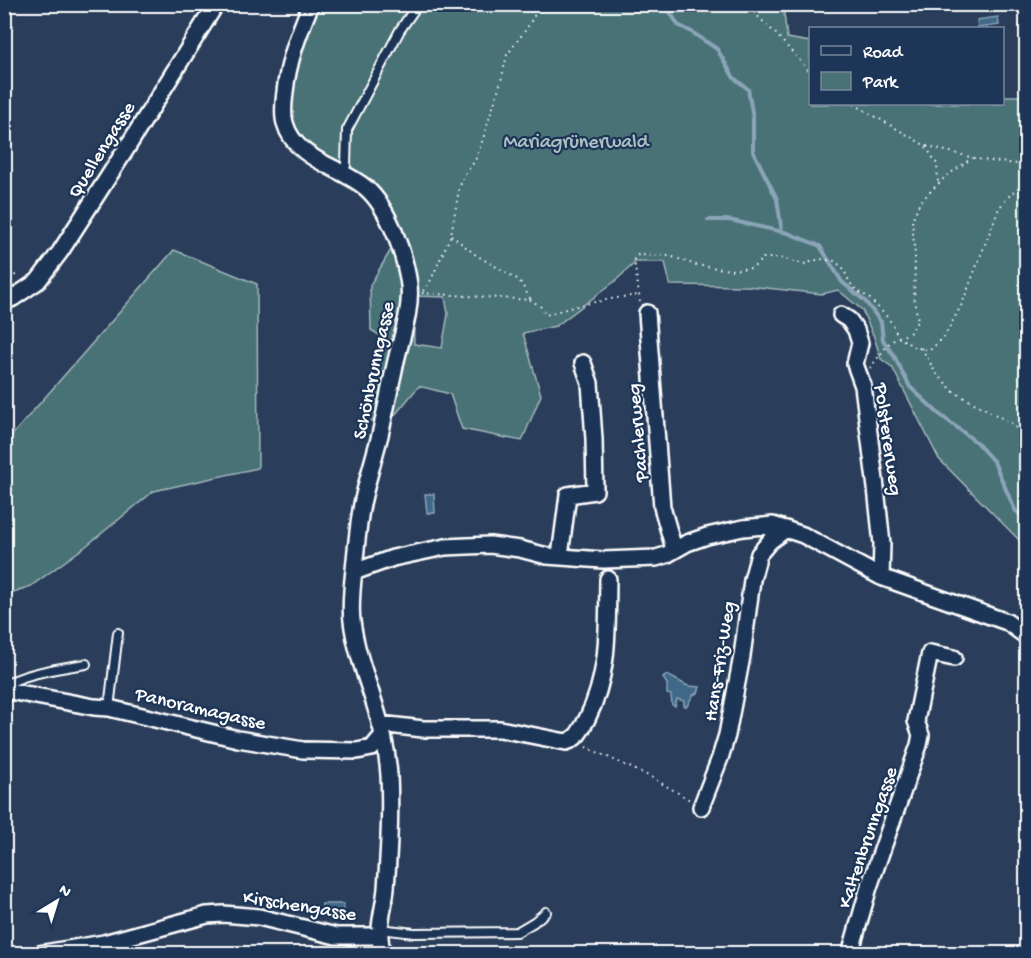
<svg xmlns="http://www.w3.org/2000/svg" width="1031" height="958" font-family="'Gochi Hand',sans-serif">
<rect width="100%" height="100%" fill="#2a3e5b"/>
<filter id="ink" filterUnits="userSpaceOnUse"><feTurbulence type="fractalNoise" baseFrequency=".0167" numOctaves="2"/><feDisplacementMap in="SourceGraphic" scale="12" xChannelSelector="R" yChannelSelector="G"/><feConvolveMatrix kernelMatrix="1 2 1 2 8 2 1 2 1" color-interpolation-filters="sRGB"/></filter>
<g filter="url(#ink)">
<!-- green -->
<path fill="#497277" stroke="#a4b8bb" stroke-width="1.5" d="M318,4l465,1 4,33 23,4v62h192l1,-8h23v451l-87,-88 -47,-92 -11,-8 -7,-22 -12,-27 -24,-20 -16,4 -75,-8 -77,-1 -5,-23h-29l-22,20 -58,44 -33,7 18,62 -19,46 -60,-12 -12,-35 -31,-8 -25,30 -28,6 20,-83 -15,-9 -1,-45 22,-37 21,50 1,46 28,4 6,-34 -3,-17 -32,-1 -6,-41 -9,-37 -19,-28 -33,-25 -29,-10 -25,-26 -3,-26 6,-39z
M174,250l83,34 1,184 -104,23 -68,55 -55,40 -26,9v-152z"/>
<!-- water -->
<path fill="#406788" stroke="#8ca4b8" stroke-width="1.5" d="M998,17l1,8 -21,3 -1,-8z
M425,494h9l1,19h-8z
M667,675l21,11 12,1 -2,6 -5,2 -6,11h-3v-5l-7,-2 -2,7 -3,-1 -1,-10 -4,-1v-10l-4,-6z
M322,904h21v9h-21z"/>
<g fill="none" stroke-linecap="round" stroke-linejoin="round">
<!-- stream -->
<path stroke="#8ca4b8" stroke-width="4" d="M665,4l13,21 12,6 27,18 17,29 14,11 5,29v33l24,48 5,33
M708,220h21l59,13 32,13 22,36 23,19 16,21 2,18 11,16 16,31 29,27 37,28 18,20 21,48 11,10"/>
<!-- service casing -->
<g stroke="#fff" stroke-width="12">
<path id="service" d="M343,173l3,-8 1,-35 53,-100 18,-26
M4,686c16,-12 61,-19 82,-22
M109,708l9,-75
M380,929l34,4 103,-1 17,-10 12,-10"/>
</g>
<!-- minor casing -->
<g stroke="#fff" stroke-width="20">
<path id="minor" d="M311,4c-12,29 -23,57 -26,88 -1,10 -3,21 0,31 10,37 55,43 81,65 23,20 39,67 43,97 3,28 -10,58 -15,85 -5,22 -9,44 -14,65 -6,23 -13,46 -18,69 -4,22 -6,45 -8,66 -2,17 -4,35 -2,51 5,40 23,76 31,114 3,13 5,27 6,40 2,38 0,75 -3,113 -1,13 -5,27 -6,40 -1,9 1,17 2,26
M4,302l9,-4 25,-17 22,-29 63,-98 93,-150
M647,313l15,194 12,42
M841,315l8,5 7,10 4,13 -5,21 8,22 13,102 6,56 -1,33
M560,556l8,-61 27,-4 -1,-52 -4,-56 -7,-20
M354,572l39,-14 52,-11 45,-2 30,4 27,7 56,4 53,-2 10,-3 21,-12 20,-7 36,-8 30,-3 30,10 78,42 126,45 19,14
M4,690l90,17 15,1 129,31 65,11 54,1 15,-3 11,-13
M380,724l43,5h77l66,13c12,-3 15,-13 21,-23 23,-46 20,-90 21,-140
M701,807l19,-49 7,-23 15,-79 10,-76 7,-26 11,-13 16,-12
M38,954l66,-11 103,-28 16,-1 36,3 77,19h44
M850,954l19,-67 50,-142 2,-10 -5,-14 14,-68 24,5"/>
</g>
<!-- path -->
<path stroke="#fff" stroke-width="2" stroke-dasharray="1.5 4.5" stroke-linecap="butt" d="M745,4l31,30 34,38
M854,104l72,42 56,14 35,4 9,-2
M926,147l11,17 1,19
M451,235l25,20 43,25 12,20
M4,269l14,8
M423,291l7,-9 21,-47 8,-46 5,-14 11,-14 8,-22 18,-58 6,-26 20,-27 7,-12 3,-12
M422,293l109,7 9,6 6,9c30,-10 61,-16 92,-20
M640,302l-6,-43 4,-4 32,1 26,9 34,5 23,-2 10,-10h18l23,6 16,-5 15,2 8,7 7,15 7,8 11,6 21,22 10,18 15,10 16,3 14,-13 18,-33 37,-96 11,-13 16,-14
M921,348l6,9 8,15 19,20 57,31 15,15
M870,368l20,-26 21,-10 7,-12 -4,-21 1,-42 -3,-37 8,-18 25,-25 27,-19
M586,747l65,30 39,23"/>
<!-- service -->
<use href="#service" stroke="#1d3557" stroke-width="8"/>
<!-- minor -->
<use href="#minor" stroke="#1d3557" stroke-width="15"/>
</g>
</g>
<g text-anchor="middle" stroke-width="4.5" stroke-linejoin="round" paint-order="stroke">
<!-- park labels -->
<g font-size="20" fill="#adc0c2" stroke="#1d3557">
<text x="576" y="147">Mariagrünerwald</text>
</g>
<!-- street labels -->
<g font-size="20" fill="#fff" stroke="#1d3557">
<text transform="translate(100 149) rotate(-58)" y="7">Quellengasse</text>
<text transform="translate(372 370) rotate(-78)" y="7">Schönbrunngasse</text>
<text transform="translate(636 433) rotate(-95)" y="7">Pachlerweg</text>
<text transform="translate(890 439) rotate(82)" y="7">Polstererweg</text>
<text transform="translate(718 661) rotate(-81)" y="7">Hans-Friz-Weg</text>
<text transform="translate(201 707) rotate(13)" y="7">Panoramagasse</text>
<text transform="translate(866 837) rotate(-71)" y="7">Kaltenbrunngasse</text>
<text transform="translate(300 904) rotate(9)" y="7">Kirschengasse</text>
</g>
</g>
<!-- margin -->
<rect width="1031" height="958" fill="none" stroke="#1d3557" stroke-width="24"/>
<rect x="12" y="12" width="1007" height="934" fill="none" stroke="#fff" stroke-width="2" filter="url(#ink)"/>
<!-- legend -->
<rect x="809" y="27" width="195" height="78" fill="#1d3557" stroke="#77869a" stroke-width="1.5"/>
<rect x="821" y="46" width="30" height="9" fill="#1d3557" stroke="#77869a" stroke-width="1.5"/>
<text x="863" y="57" font-size="18" fill="#ffffff">Road</text>
<rect x="821" y="72" width="30" height="18" fill="#497277" stroke="#77869a" stroke-width="1.5"/>
<text x="863" y="87" font-size="18" fill="#ffffff">Park</text>
<!-- north arrow -->
<g transform="translate(57 901) rotate(38)" stroke="#1d3557" stroke-width="4.5" paint-order="stroke">
<path d="M0-4.5L10 22L0 15L-10 22Z" fill="#ffffff"/>
<text y="-9" font-size="16" font-weight="bold" text-anchor="middle" fill="#ffffff">N</text>
</g>
</svg>
